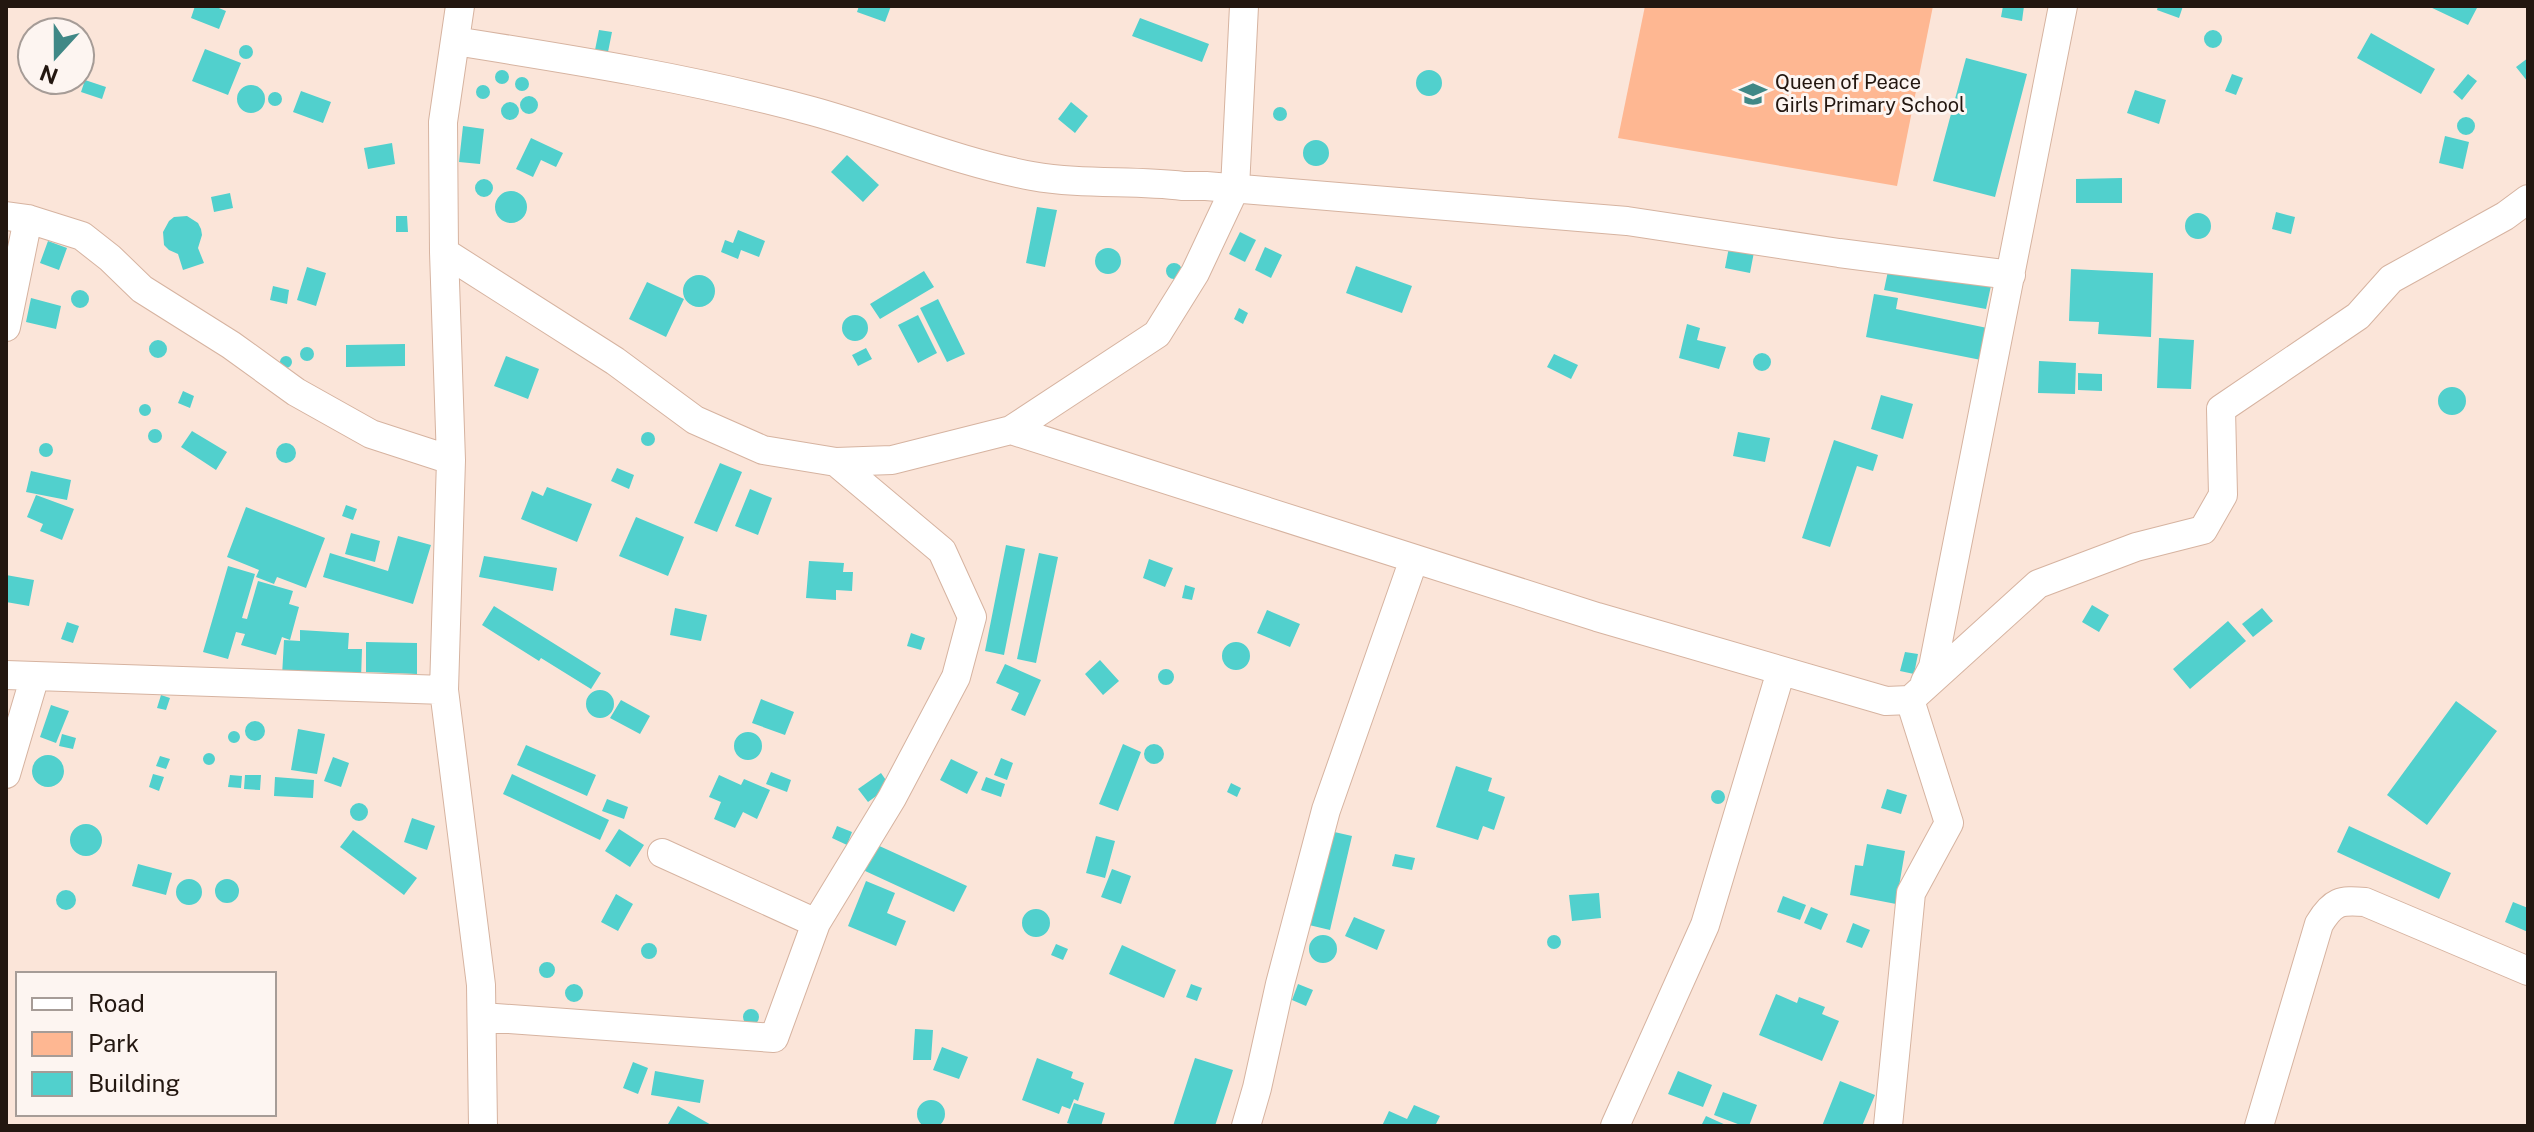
<svg xmlns="http://www.w3.org/2000/svg" width="2534" height="1132" font-family="'Public Sans',sans-serif">
<rect width="100%" height="100%" fill="#fbe5d9"/>
<!-- green -->
<path fill="#feb792" d="M1645,6h288l-36,180 -279,-48z"/>
<!-- building -->
<path fill="#51d0cd" d="M195,6h19l12,5 -7,18 -28,-11z
M859,6h32l-6,16 -28,-10z
M2003,6h21l-2,15 -21,-4z
M2158,6h25l-4,12 -22,-8z
M2428,6h50l-10,19z
M1140,18l69,26 -7,18 -70,-26z
M2204 39a9 9 0 1 1 18 0a9 9 0 1 1-18 0Z
M599,30l13,2 -4,20 -13,-2z
M2371,33l64,36 -14,25 -64,-36z
M239 52a7 7 0 1 1 14 0a7 7 0 1 1-14 0Z
M205,49l36,14 -13,32 -36,-14z
M1966,58l61,16 -32,123 -62,-16z
M2528,58v24l-12,-15z
M1416 83a13 13 0 1 1 26 0a13 13 0 1 1-26 0Z
M495 77a7 7 0 1 1 14 0a7 7 0 1 1-14 0Z
M2232,74l11,4 -7,17 -11,-4z
M2468,74l9,7 -15,19 -9,-8z
M515 84a7 7 0 1 1 14 0a7 7 0 1 1-14 0Z
M85,80l21,7 -4,12 -21,-7z
M476 92a7 7 0 1 1 14 0a7 7 0 1 1-14 0Z
M237 99a14 14 0 1 1 28 0a14 14 0 1 1-28 0Z
M2135,90l31,10 -7,24 -32,-11z
M301,91l30,11 -8,21 -30,-11z
M268 99a7 7 0 1 1 14 0a7 7 0 1 1-14 0Z
M520 105a9 9 0 1 1 18 0a9 9 0 1 1-18 0Z
M501 111a9 9 0 1 1 18 0a9 9 0 1 1-18 0Z
M1071,102l17,14 -13,17 -17,-14z
M1273 114a7 7 0 1 1 14 0a7 7 0 1 1-14 0Z
M2457 126a9 9 0 1 1 18 0a9 9 0 1 1-18 0Z
M463,126l21,3 -4,35 -21,-2z
M2445,136l24,6 -6,27 -24,-6z
M531,138l32,15 -7,14 -15,-7 -8,17 -17,-8z
M1303 153a13 13 0 1 1 26 0a13 13 0 1 1-26 0Z
M392,143l3,21 -27,5 -4,-21z
M847,155l32,30 -16,17 -32,-30z
M2122,178v25h-46v-24z
M475 188a9 9 0 1 1 18 0a9 9 0 1 1-18 0Z
M495 207a16 16 0 1 1 32 0a16 16 0 1 1-32 0Z
M230,193l3,15 -19,4 -3,-15z
M1037,207l20,3 -12,57 -19,-4z
M2276,212l19,5 -4,17 -19,-5z
M2185 226a13 13 0 1 1 26 0a13 13 0 1 1-26 0Z
M187,216l11,7 3,6 1,6 -4,13 6,15 -21,7 -5,-16 -9,-4 -5,-5 -1,-13 6,-11 5,-4z
M396,216h11l1,16h-12z
M738,230l27,11 -6,16 -18,-7 -3,9 -17,-7 4,-12 8,3z
M1240,232l16,8 -11,22 -16,-8z
M48,241l19,7 -8,22 -19,-7z
M1265,247l17,8 -11,23 -16,-8z
M1729,247l25,5 -4,21 -25,-5z
M1095 261a13 13 0 1 1 26 0a13 13 0 1 1-26 0Z
M1166 271a8 8 0 1 1 16 0a8 8 0 1 1-16 0Z
M1356,266l56,20 -10,27 -56,-20z
M307,267l19,6 -10,33 -19,-6z
M2071,269l82,4 -2,64 -53,-3 1,-12 -30,-1z
M924,271l10,16 -54,32 -10,-15z
M1888,271l104,10 -6,28 -102,-19z
M683 291a16 16 0 1 1 32 0a16 16 0 1 1-32 0Z
M647,282l37,17 -18,38 -37,-18z
M273,286l16,4 -2,14 -17,-4z
M71 299a9 9 0 1 1 18 0a9 9 0 1 1-18 0Z
M1874,294l24,4 -2,11 96,20 -6,32 -120,-24z
M31,298l30,8 -5,23 -30,-7z
M938,299l27,55 -18,8 -27,-54z
M1239,308l9,5 -5,11 -9,-5z
M842 328a13 13 0 1 1 26 0a13 13 0 1 1-26 0Z
M918,315l19,38 -19,10 -20,-38z
M1687,324l13,4 -3,12 29,7 -7,22 -40,-11z
M2159,338l35,2 -3,49 -34,-1z
M149 349a9 9 0 1 1 18 0a9 9 0 1 1-18 0Z
M405,344v22l-59,1v-22z
M300 354a7 7 0 1 1 14 0a7 7 0 1 1-14 0Z
M866,348l6,11 -14,7 -6,-11z
M1753 362a9 9 0 1 1 18 0a9 9 0 1 1-18 0Z
M1554,354l24,11 -7,14 -24,-12z
M280 362a6 6 0 1 1 12 0a6 6 0 1 1-12 0Z
M506,356l33,13 -11,30 -34,-13z
M2039,361l37,2 -1,31 -37,-1z
M2078,373l24,1v17l-24,-1z
M2438 401a14 14 0 1 1 28 0a14 14 0 1 1-28 0Z
M183,391l11,5 -4,12 -12,-5z
M1881,395l32,9 -10,35 -32,-10z
M139 410a6 6 0 1 1 12 0a6 6 0 1 1-12 0Z
M148 436a7 7 0 1 1 14 0a7 7 0 1 1-14 0Z
M192,431l35,21 -11,18 -35,-23z
M641 439a7 7 0 1 1 14 0a7 7 0 1 1-14 0Z
M1738,432l32,6 -5,24 -32,-6z
M1834,440l44,15 -5,16 -16,-5 -27,81 -28,-9z
M276 453a10 10 0 1 1 20 0a10 10 0 1 1-20 0Z
M39 450a7 7 0 1 1 14 0a7 7 0 1 1-14 0Z
M720,463l22,9 -25,60 -23,-9z
M617,468l17,7 -5,14 -18,-8z
M31,471l40,9 -4,20 -41,-8z
M547,487l45,17 -15,38 -56,-23 11,-28 11,5z
M750,489l22,9 -14,37 -23,-9z
M36,495l38,14 -12,31 -22,-9 3,-7 -16,-7z
M346,505l11,4 -4,11 -11,-4z
M246,507l79,31 -19,50 -29,-11 -3,7 -18,-7 3,-7 -32,-13z
M636,517l48,20 -16,39 -49,-20z
M351,533l29,8 -5,21 -30,-8z
M398,536l33,9 -18,59 -90,-27 7,-24 58,18z
M1006,545l19,4 -21,106 -19,-4z
M1039,553l19,4 -22,106 -19,-4z
M484,556l73,12 -4,23 -74,-14z
M1149,559l24,9 -8,19 -22,-9z
M809,561l35,2 -1,9h10l-1,19 -16,-1v10l-30,-2z
M228,566l27,8 -13,44 5,1 11,-38 35,10 -4,13 10,3 -9,33 -8,-3 -6,18 -35,-10 4,-11 -9,-2 -8,27 -25,-7z
M6,575l28,5 -5,26 -23,-4z
M1185,585l10,3 -3,12 -10,-2z
M2092,605l17,10 -10,17 -17,-10z
M494,606l107,67 -10,16 -50,-31 -2,3 -57,-36z
M675,608l32,7 -6,26 -31,-6z
M2262,608l11,13 -20,16 -11,-13z
M1267,610l33,14 -10,23 -33,-14z
M2228,621l18,20 -56,48 -17,-20z
M67,622l12,4 -6,17 -12,-4z
M300,630l49,3 -1,16h14l-1,30 -79,-3 2,-36 16,1z
M911,633l14,5 -4,12 -14,-4z
M1222 656a14 14 0 1 1 28 0a14 14 0 1 1-28 0Z
M366,642l51,1v31l-51,-2z
M1905,652l13,2 -4,20 -14,-3z
M1100,660l19,21 -16,14 -18,-21z
M1005,664l36,16 -16,36 -14,-6 8,-17 -23,-10z
M1158 677a8 8 0 1 1 16 0a8 8 0 1 1-16 0Z
M586 704a14 14 0 1 1 28 0a14 14 0 1 1-28 0Z
M161,695l9,3 -4,12 -9,-2z
M761,699l33,13 -9,23 -33,-12z
M621,700l29,16 -10,18 -30,-16z
M2456,701l41,30 -70,94 -40,-30z
M51,705l18,6 -13,32 -16,-6z
M245 731a10 10 0 1 1 20 0a10 10 0 1 1-20 0Z
M298,729l27,5 -8,40 -26,-4z
M228 737a6 6 0 1 1 12 0a6 6 0 1 1-12 0Z
M734 746a14 14 0 1 1 28 0a14 14 0 1 1-28 0Z
M62,734l14,4 -3,11 -14,-3z
M1123,744l18,8 -23,59 -19,-7z
M1144 754a10 10 0 1 1 20 0a10 10 0 1 1-20 0Z
M526,745l70,30 -9,21 -70,-31z
M203 759a6 6 0 1 1 12 0a6 6 0 1 1-12 0Z
M32 771a16 16 0 1 1 32 0a16 16 0 1 1-32 0Z
M160,756l10,3 -4,10 -10,-3z
M333,757l16,6 -8,24 -17,-6z
M1001,758l12,5 -6,17 -13,-5z
M951,759l27,13 -11,22 -27,-14z
M1456,766l36,12 -4,13 17,6 -11,33 -11,-4 -5,14 -42,-13z
M771,772l20,8 -4,12 -21,-8z
M881,773l9,13 -22,16 -10,-13z
M153,774l11,3 -5,14 -10,-4z
M512,774l97,46 -9,20 -97,-46z
M230,775l12,1 -1,12 -13,-1z
M245,775h16l-1,15 -16,-1z
M719,775l22,10 3,-6 26,11 -13,29 -14,-7 -8,16 -21,-9 7,-17 -12,-5z
M275,777l39,3 -1,18 -39,-2z
M986,777l19,7 -4,13 -20,-7z
M1231,783l10,5 -4,9 -10,-5z
M1887,789l20,6 -6,19 -20,-6z
M1711 797a7 7 0 1 1 14 0a7 7 0 1 1-14 0Z
M607,799l21,8 -4,12 -22,-8z
M350 812a9 9 0 1 1 18 0a9 9 0 1 1-18 0Z
M412,818l23,8 -8,24 -23,-8z
M70 840a16 16 0 1 1 32 0a16 16 0 1 1-32 0Z
M837,826l15,6 -5,13 -15,-7z
M2349,826l102,47 -12,26 -102,-47z
M619,829l25,16 -14,22 -25,-16z
M353,830l64,48 -13,17 -64,-48z
M1330,831l22,5 -22,94 -21,-5z
M1096,836l19,5 -10,37 -19,-5z
M875,844l92,42 -13,26 -91,-42z
M1867,844l38,7 -9,53 -46,-9 5,-30 8,1z
M1395,854l20,4 -3,12 -20,-4z
M138,864l34,9 -6,22 -34,-9z
M1112,869l19,7 -10,28 -20,-7z
M215 891a12 12 0 1 1 24 0a12 12 0 1 1-24 0Z
M176 892a13 13 0 1 1 26 0a13 13 0 1 1-26 0Z
M866,881l29,12 -8,20 19,8 -10,25 -48,-20z
M56 900a10 10 0 1 1 20 0a10 10 0 1 1-20 0Z
M1599,893l2,25 -29,3 -3,-26z
M616,894l17,10 -15,27 -17,-9z
M1783,896l23,9 -6,15 -23,-8z
M2513,902l15,6v24l-23,-10z
M1811,907l17,7 -7,16 -17,-7z
M1022 923a14 14 0 1 1 28 0a14 14 0 1 1-28 0Z
M1354,917l31,13 -8,20 -32,-14z
M1853,923l17,7 -8,18 -16,-6z
M1547 942a7 7 0 1 1 14 0a7 7 0 1 1-14 0Z
M1309 949a14 14 0 1 1 28 0a14 14 0 1 1-28 0Z
M641 951a8 8 0 1 1 16 0a8 8 0 1 1-16 0Z
M1056,944l12,5 -5,11 -12,-5z
M1122,945l54,25 -12,28 -55,-24z
M539 970a8 8 0 1 1 16 0a8 8 0 1 1-16 0Z
M1191,984l11,4 -5,13 -11,-4z
M1298,984l15,6 -7,16 -14,-6z
M565 993a9 9 0 1 1 18 0a9 9 0 1 1-18 0Z
M1776,994l21,9 2,-6 26,10 -3,7 17,7 -17,40 -63,-26z
M743 1017a8 8 0 1 1 16 0a8 8 0 1 1-16 0Z
M915,1029l18,1 -2,30h-18z
M942,1047l26,10 -9,22 -26,-9z
M1037,1058l36,14 -2,6 13,5 -6,18 -4,-2 -4,10 -8,-3 -3,8 -37,-14z
M1195,1058l38,12 -18,56h-42z
M633,1062l15,6 -10,26 -15,-6z
M655,1071l49,9 -4,23 -49,-8z
M1678,1071l34,14 -9,22 -35,-13z
M1840,1081l35,14 -13,31h-40z
M1723,1092l34,13 -8,21h-6l-29,-11z
M917 1114a14 14 0 1 1 28 0a14 14 0 1 1-28 0Z
M1074,1103l31,10 -4,13h-24l-10,-3z
M1414,1105l26,11 -5,10h-53l7,-15 18,8z
M678,1106l35,20h-41l-4,-2z
M1706,1116l22,10h-27z"/>
<g fill="none" stroke-linecap="round" stroke-linejoin="round">
<!-- minor casing -->
<g stroke="#d6b3a0" stroke-width="30">
<path id="minor" d="M460,6l-17,116 1,130 7,208 -7,230 37,295 2,141
M455,41c120,19 240,38 357,70 73,20 145,51 220,65 50,9 101,4 151,10h23l421,35 212,32 172,22
M6,216l22,3 54,17 28,22 32,31 89,56 65,47 75,42 80,26
M444,252l171,109 80,59 68,30 73,12 56,-2 119,-30 146,-96 38,-61 40,-85 9,-182
M6,327l22,-108
M1011,430l586,187 289,84 24,-1 128,-116 98,-37 67,-17 20,-35 -2,-86 137,-93 33,-37 114,-63 23,-17
M6,675l438,15
M1925,682l8,-15 130,-661
M6,774l29,-98
M662,853l154,70 76,-125 64,-121 16,-60 -30,-66 -106,-89
M482,1017l292,21 42,-115
M1246,1126l11,-38 23,-104 46,-174 88,-251
M1615,1126l90,-201 76,-254
M1888,1126l23,-233 38,-70 -39,-123
M2259,1126l60,-202c14,-23 21,-24 46,-22l163,69"/>
</g>
<!-- minor -->
<use href="#minor" stroke="#fff" stroke-width="28"/>
</g>
<!-- icons -->
<defs>
<g id="school-bare" transform="scale(2.16)"><path d="M0-5L7-2L0 1L-7-2ZM-4 1L0 2.5L4 1V4Q0 6-4 4Z" fill="#408886" stroke="#fdf5f1" stroke-width="2.5" paint-order="stroke"/></g>
</defs>
<g fill-rule="evenodd">
<use href="#school-bare" x="1753" y="94"/>
</g>
<g text-anchor="middle" stroke-width="6" stroke-linejoin="round" paint-order="stroke">
<!-- poi labels -->
<g font-size="20" fill="#231710" stroke="#fdf5f1" text-anchor="start">
<text x="1775" y="89">Queen of Peace<tspan x="1775" dy="23">Girls Primary School</tspan></text>
</g>
</g>
<!-- border -->
<rect width="2534" height="1132" fill="none" stroke="#231710" stroke-width="16"/>
<!-- legend -->
<rect x="16" y="972" width="260" height="144" fill="#fdf5f1" stroke="#a69c97" stroke-width="2"/>
<rect x="32" y="998" width="40" height="12" fill="#ffffff" stroke="#a69c97" stroke-width="2"/>
<text x="88" y="1012" font-size="24" fill="#231710">Road</text>
<rect x="32" y="1032" width="40" height="24" fill="#feb792" stroke="#a69c97" stroke-width="2"/>
<text x="88" y="1052" font-size="24" fill="#231710">Park</text>
<rect x="32" y="1072" width="40" height="24" fill="#51d0cd" stroke="#a69c97" stroke-width="2"/>
<text x="88" y="1092" font-size="24" fill="#231710">Building</text>
<!-- north arrow -->
<g transform="translate(56 56) rotate(201)"><circle r="38" fill="#fdf5f1" stroke="#a69c97" stroke-width="2"/>
<path d="M0-6L14 30L0 20L-14 30Z" fill="#408886"/>
<text y="-12" font-size="22" font-weight="bold" text-anchor="middle" fill="#231710">N</text>
</g>
</svg>
